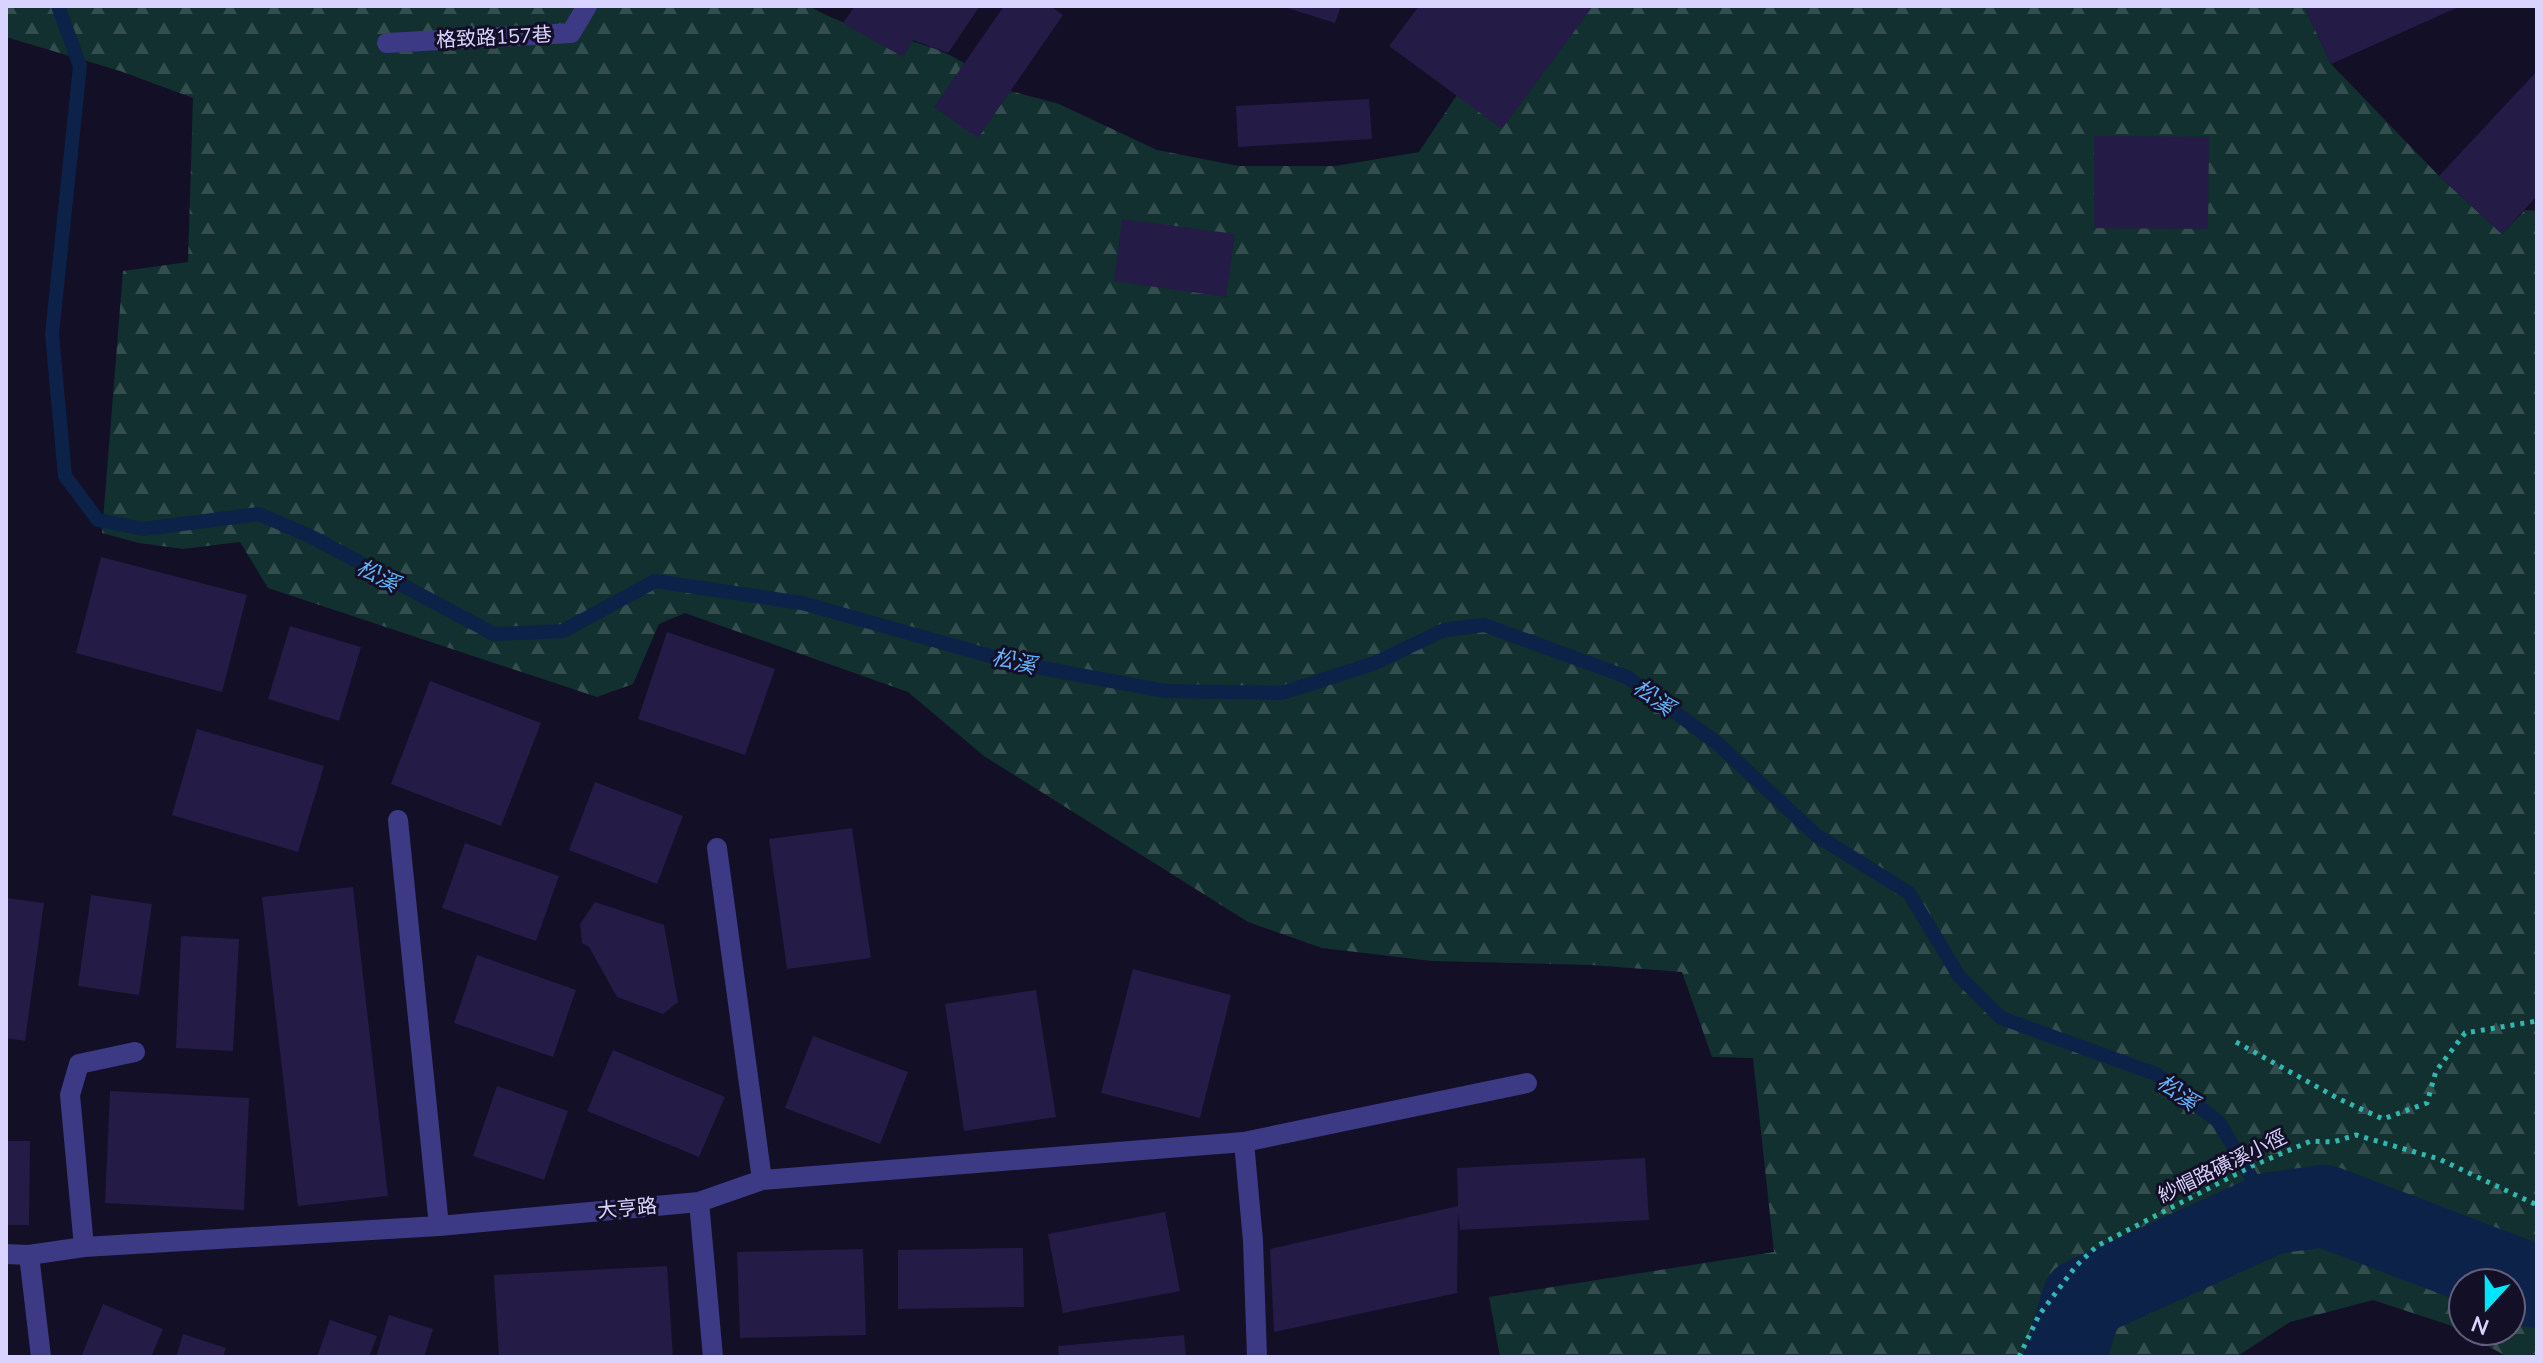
<svg xmlns="http://www.w3.org/2000/svg" width="2543" height="1363" font-family="'Nunito Sans','Noto Sans TC',sans-serif">
<defs>
<pattern id="forest-firs" width="22" height="20" patternUnits="userSpaceOnUse" patternTransform="scale(2)"><rect width="22" height="20" fill="#12302f"/><path d="M5 1l3.5 6h-7zM16 11l3.5 6h-7z" fill="#344d4e"/></pattern>
</defs>
<rect width="100%" height="100%" fill="#130f26"/>
<!-- forest -->
<path fill="url(#forest-firs)" fill-rule="evenodd" d="M6,6h802c11,5 23,12 35,16 43,16 80,16 121,41l14,74 32,-46 49,13 98,46 82,16h96l84,-14 38,-57 134,-89h713l27,58 108,112 63,58 23,-24 12,1v1146h-29l-59,-32 -76,-25 -83,22 -54,35h-736l-11,-60 285,-45 -21,-194 -41,-1 -30,-85 -90,-7 -160,-4 -110,-13 -74,-26 -264,-166 -76,-64 -223,-79 -26,11 -26,60 -36,13 -329,-109 -28,-46 -57,7 -44,-6 -37,-10 21,-262 65,-9 5,-164 -73,-27 -114,-34zM2463,1283h48v48h-48z"/>
<g fill="none" stroke-linecap="round" stroke-linejoin="round">
<!-- stream -->
<path stroke="#0c2248" stroke-width="14" d="M58,6l22,60 -28,268 13,142 33,44 45,9 116,-15 51,22 184,98 69,-3 92,-50 147,22 213,60 150,28 117,2 93,-30 69,-33 40,-5 143,52 90,66 99,92 93,58 50,83 42,42 155,56 63,48 53,91"/>
<!-- river -->
<path stroke="#0c2248" stroke-width="82" d="M2065,1357l18,-58 189,-86 53,-7 212,81"/>
</g>
<!-- building -->
<path fill="#241b47" d="M855,6h125l-32,47 -35,-13 -10,17 -60,-34z
M1004,6h46l13,9 -85,123 -44,-31z
M1281,6h60l-6,17z
M1419,6h174l-91,123 -113,-83z
M2304,6h157l-130,58z
M2537,71v125l-35,38 -63,-58z
M1369,99l3,40 -134,8 -2,-41z
M2094,136l115,1 -1,92 -114,-1z
M1122,219l113,15 -9,63 -112,-16z
M101,557l146,38 -25,97 -146,-39z
M290,626l71,21 -22,74 -71,-22z
M667,632l108,37 -30,86 -107,-36z
M430,681l111,42 -40,103 -110,-42z
M197,729l127,37 -26,86 -126,-37z
M595,782l88,34 -26,68 -88,-34z
M852,828l19,130 -84,11 -18,-130z
M465,843l94,33 -23,65 -94,-33z
M353,887l35,309 -90,10 -36,-309z
M91,895l61,9 -13,91 -61,-9z
M6,898l38,5 -19,138 -19,-3z
M595,902l69,23 14,77 -15,12 -46,-17 -28,-50 -7,-4 -2,-19z
M181,936l58,3 -6,112 -57,-3z
M477,955l99,35 -23,67 -99,-34z
M1133,969l98,26 -31,123 -99,-25z
M1036,990l20,127 -92,14 -19,-127z
M813,1036l95,36 -28,72 -95,-36z
M613,1050l112,47 -26,60 -112,-46z
M497,1086l71,25 -24,69 -71,-24z
M110,1091l139,7 -5,112 -139,-7z
M6,1141h24l-1,84h-23z
M1645,1158l4,62 -189,10 -2,-17 -1,80 -183,39 -4,-83 188,-43 -1,-38z
M1165,1212l15,79 -117,22 -15,-79z
M1023,1248l1,59 -126,2v-59z
M863,1249l3,86 -126,3 -3,-86z
M667,1266l6,91h-174l-5,-82z
M103,1304l60,25 -12,28h-70z
M389,1315l44,14 -9,28h-48z
M330,1320l47,16 -8,21h-52z
M183,1334l43,14 -3,9h-47z
M1184,1335l2,22h-127l-1,-11z"/>
<g fill="none" stroke-linecap="round" stroke-linejoin="round">
<!-- path -->
<path stroke="#2fb8b0" stroke-width="5" stroke-dasharray="4 6" stroke-linecap="butt" d="M2236,1042l103,57 44,20 44,-16 9,-32 29,-38 72,-12
M2019,1357l20,-42 37,-49 21,-20 155,-80 59,-25 22,1 23,-7 83,24 98,46"/>
<!-- lane -->
<path stroke="#3d3a85" stroke-width="20" d="M398,820l41,406
M717,848l45,332
M699,1202l14,155
M84,1247l-14,-152 9,-31 56,-12
M6,1254l23,1 55,-8 355,-21 260,-24 63,-22 482,-38 283,-59"/>
<!-- street -->
<path stroke="#3d3a85" stroke-width="20" d="M387,43l184,-10 16,-27
M1244,1142l9,99 4,116
M29,1255l12,102"/>
</g>
<g text-anchor="middle" stroke-width="6" stroke-linejoin="round" paint-order="stroke">
<!-- street labels -->
<g font-size="20" fill="#d9d4ff" stroke="#130f26">
<text transform="translate(494 37) rotate(-3)" y="7">格致路157巷</text>
<text transform="translate(2222 1166) rotate(-26)" y="7">紗帽路磺溪小徑</text>
<text transform="translate(627 1208) rotate(-5)" y="7">大亨路</text>
</g>
<!-- water labels -->
<g font-size="22" font-style="italic" fill="#62b6ff" stroke="#130f26">
<text transform="translate(378 575) rotate(27)" y="8">松溪</text>
<text transform="translate(1014 661) rotate(13)" y="8">松溪</text>
<text transform="translate(1654 697) rotate(36)" y="8">松溪</text>
<text transform="translate(2178 1092) rotate(36)" y="8">松溪</text>
</g>
</g>
<!-- border -->
<rect width="2543" height="1363" fill="none" stroke="#d9d4ff" stroke-width="16"/>
<!-- north arrow -->
<g transform="translate(2487 1307) rotate(201)"><circle r="38" fill="#130f26" stroke="#625e7d" stroke-width="2"/>
<path d="M0-6L14 30L0 20L-14 30Z" fill="#00e5ff"/>
<text y="-12" font-size="22" font-weight="bold" text-anchor="middle" fill="#d9d4ff">N</text>
</g>
</svg>
